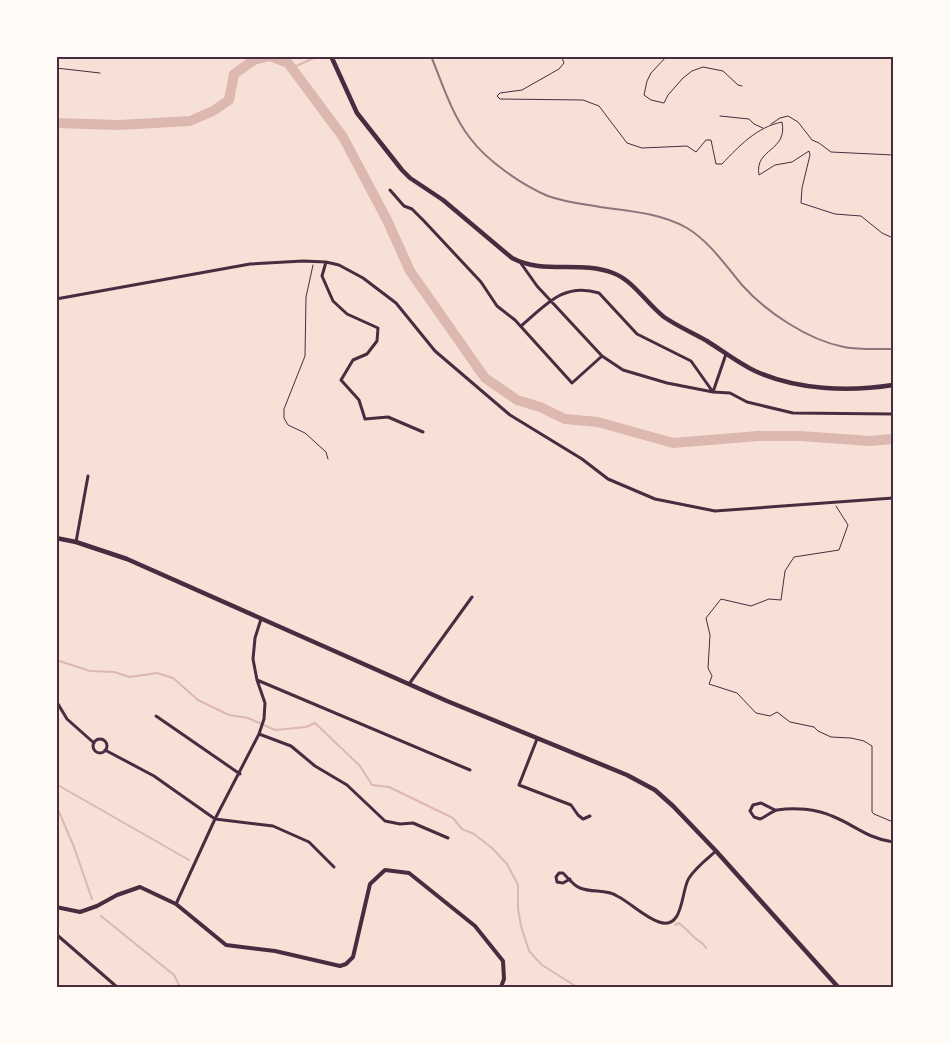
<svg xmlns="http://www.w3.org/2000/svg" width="949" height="1043" font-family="'Alegreya Sans',sans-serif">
<rect width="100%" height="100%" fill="#f7e1d7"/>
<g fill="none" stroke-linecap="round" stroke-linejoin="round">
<!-- stream -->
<path stroke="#dcb8b0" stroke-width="2" d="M292,68l26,-12
M56,660l34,11 24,1 16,5 27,-4 16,5 25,22 31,15 19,3 27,12 31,-3 9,-4 45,43 12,19 17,2 64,31 9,11 12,5 18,14 15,16 11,21v24l3,17 8,25 13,14 35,22
M56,784l133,76
M56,805l18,42 18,52
M101,916l73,59 6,12
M675,925l4,-2c6,5 10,9 15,14 5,5 8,4 12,11"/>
<!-- river -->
<path stroke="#dcb8b0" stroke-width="10" d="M56,123l63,2 71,-4 23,-10 16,-11 5,-26 20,-14 16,-4 18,7 55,74 44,83 23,51 75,107 32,22 23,7 25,12 33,3 75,21 85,-7h42l70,5 23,-2"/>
<!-- path -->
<path stroke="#4a2c40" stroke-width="1" d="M554,56l8,2 2,5 -5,6 -37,21 -22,3 -3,3 3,3 83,1 16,6 28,37 15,5 45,-2 9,6 10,-12h5l5,24h6c17,-18 35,-37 60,-42 6,30 -28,26 -23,53l16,-10 17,-3 17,-11 1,4 -8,33 -1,15 34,11 26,2 21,17 11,5
M667,56l-16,17 -4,8 -3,14 7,5 13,3 4,-8 15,-17 9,-7 11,-4 20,4 15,14 4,1
M56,68l44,5
M720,116l29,3 5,5 9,4
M771,124l9,-6 8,-2 10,6 14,18 7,3 12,9 62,3
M313,265l-7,32 -1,59 -21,53v9l4,7 17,8 21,19 2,7
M836,506l12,19 -9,25 -45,7 -9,14 -4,29 -12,-1 -18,7 -30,-7 -15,19 4,17 -2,33 4,8 -3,8 28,9 19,20 14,3 7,-4 13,10 24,5 4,4 13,6 20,1 13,3 8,5v66l2,2 19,8"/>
<!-- minor -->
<path stroke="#4a2c40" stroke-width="3" d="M390,190l14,16 8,3 12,12 57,61 16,24 18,14 57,63 30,-27
M326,262l-4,14 11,25 14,13 31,14 -1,13 -10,13 -14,6 -12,20 18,20 6,19 23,-2 35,15
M520,262l17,24 65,70 21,14 44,13 46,9 17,1 17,9 46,11 100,1
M56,299l194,-35 53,-3 23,1 13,3 24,13 33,25 39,48 75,64 72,44 26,20 47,20 60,12 178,-13
M521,326c25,-21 42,-44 78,-33l38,41 54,27 22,31
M713,392l13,-38
M76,542l12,-66
M257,680l213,90
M409,684l63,-87
M58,704l9,15 27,24
M156,716l84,58
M259,734l32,12 24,20 32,19 38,36 15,3 13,-1 35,15
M537,739l-18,46 52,20 7,10 5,4 7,-3
M93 746a7 7 0 1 1 14 0a7 7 0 1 1-14 0Z
M105,750l49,26 61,43 58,7 36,16 25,25
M775,810l-14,-7 -8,2 -3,6 4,6 6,2c6,-2 12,-8 17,-9 18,-3 39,-1 55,6 23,9 34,22 61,26
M570,879l-7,4 -6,-1 -1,-5 3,-4h4c5,5 11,13 17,15 12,5 27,1 37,8 14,7 27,21 42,26 25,9 22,-32 30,-44 7,-11 18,-19 27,-27
M176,904l39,-85 44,-85 5,-15 1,-16 -8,-23 -4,-21 2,-21 6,-19
M56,934l61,53"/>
<!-- tertiary -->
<path stroke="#4a2c40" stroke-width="4" d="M56,907l24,5 17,-6 20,-11 23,-8 36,17 50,41 49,6 65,15 6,-2 7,-7 17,-73 15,-14 24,3 66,53 28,35 1,18 -3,8"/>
<!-- secondary -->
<path stroke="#4a2c40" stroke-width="4.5" d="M331,56l26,57 45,57 8,8 33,22 69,58c32,17 68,2 101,15 21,8 33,30 51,44 13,9 29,16 43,24 16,10 31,22 48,30 42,19 93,21 138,14
M56,538l20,4 51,17 320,142 180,74 28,15 18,16 43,45 122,136"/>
<!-- rail -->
<path stroke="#8f747c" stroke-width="2" d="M431,56c11,27 21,59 39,82 17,23 52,47 78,58 16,6 35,8 52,11 29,4 61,6 87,21 23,14 38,37 55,57 24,27 66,55 102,62 16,3 32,2 49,2"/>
</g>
<!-- border -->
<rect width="949" height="1043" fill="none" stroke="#fffaf5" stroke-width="115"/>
<rect x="58" y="58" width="834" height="928" fill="none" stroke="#4a2c40" stroke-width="2"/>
</svg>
